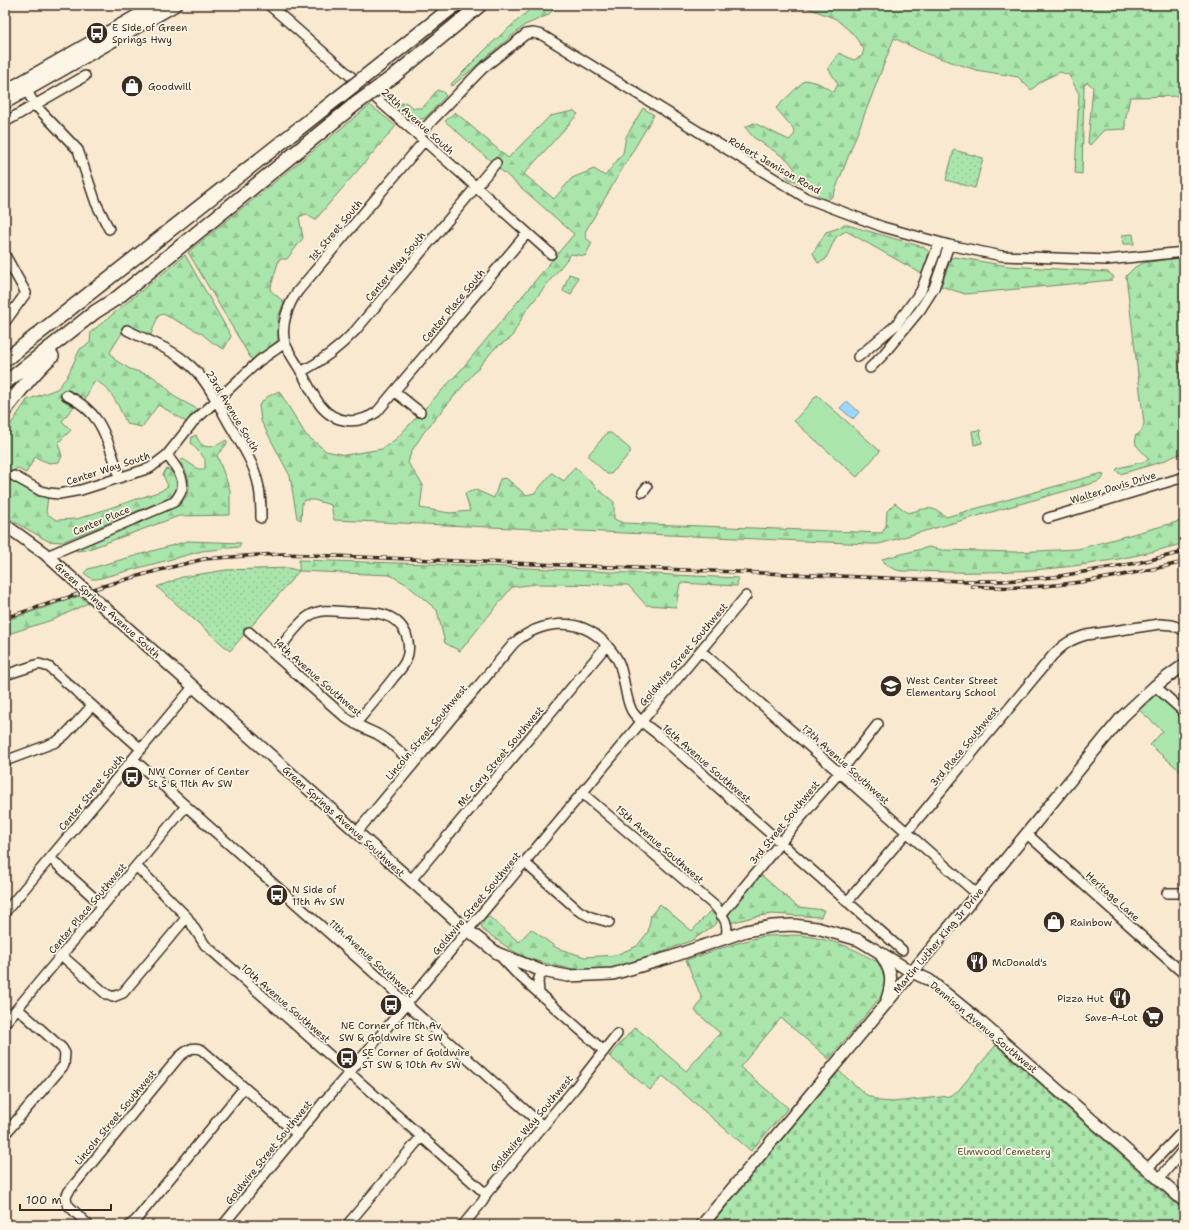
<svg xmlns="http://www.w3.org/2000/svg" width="1189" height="1230" font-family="'Shantell Sans',sans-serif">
<defs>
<pattern id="forest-firs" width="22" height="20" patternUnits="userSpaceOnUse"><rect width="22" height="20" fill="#aae6ab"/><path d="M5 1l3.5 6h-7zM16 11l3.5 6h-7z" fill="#93c593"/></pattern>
<pattern id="cemetery-stones" width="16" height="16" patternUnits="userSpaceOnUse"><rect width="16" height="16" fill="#aae6ab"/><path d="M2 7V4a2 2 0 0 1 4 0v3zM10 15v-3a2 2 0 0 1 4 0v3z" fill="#93c593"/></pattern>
<pattern id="park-dots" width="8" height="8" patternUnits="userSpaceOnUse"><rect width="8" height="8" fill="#aae6ab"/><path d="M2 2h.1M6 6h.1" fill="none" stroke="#93c593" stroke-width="1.8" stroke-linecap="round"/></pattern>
<pattern id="water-ripples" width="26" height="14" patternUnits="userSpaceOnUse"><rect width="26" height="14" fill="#9bd7fc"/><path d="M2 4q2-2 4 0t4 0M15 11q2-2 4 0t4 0" fill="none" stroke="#86b9d8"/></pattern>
</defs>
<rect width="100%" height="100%" fill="#f8e9d0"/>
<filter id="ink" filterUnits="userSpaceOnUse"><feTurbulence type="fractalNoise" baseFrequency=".025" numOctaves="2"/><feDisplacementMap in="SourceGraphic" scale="8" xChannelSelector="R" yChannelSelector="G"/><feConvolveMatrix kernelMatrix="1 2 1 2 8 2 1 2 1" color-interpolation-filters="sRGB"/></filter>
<g filter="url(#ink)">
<!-- grass -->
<path fill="#aae6ab" stroke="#728864" d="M817,395l63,56 -23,26 -63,-56z
M607,433h4l19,16v4l-19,21h-4l-18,-17v-3z
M1157,694l27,24v56l-34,-29 13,-14 -24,-21z"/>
<!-- forest -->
<path fill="url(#forest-firs)" stroke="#728864" d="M535,5h23l-10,10 -23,10 -73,61 -1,-2 42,-42z
M801,5h383v91l-54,1 -5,25 1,7 -22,1 -14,15 -2,-2 5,-56 -6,-5 -3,3 -2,89 -7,-1 4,-79 -10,-19 -9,-3 -17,8 -12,10 -13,-13 -42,-7 -49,-16 -33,-16 -61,158 -7,5 -9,-7 -4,-7 -24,-8 -3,-4 9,-6 -7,-9 -35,-23 -8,-10 9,-4 35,17 6,-6 -2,-6 -17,-20 29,-28 13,3 16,9 4,-8 -10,-16 11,-15 15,7 8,-4 2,-7 -12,-16 -16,-14z
M437,90l6,2 3,4 -21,22 -14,4 -16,-12 1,-5 9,-3 9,6h8l5,-5z
M370,105l26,21 -81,94 -9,-6 -7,3 4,21 -16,21h-8l-9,31 14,12 -6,15v23l-25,22 -65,-110z
M643,108l11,7 -69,117 1,6 6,5 -7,13 -14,-2 -46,58 -14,26 -16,10 -71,84 -13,20 -3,11 15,22 -3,23 30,5 20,-2 -5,-18 11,-3 18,8 6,-19 6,-1 20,17 9,-2 17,-20 12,8 11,-14 24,23 15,12v17l9,4 259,10 4,-7 1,-15 8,-8 13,10c16,-4 24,-9 38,4l153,-43 5,1 -2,4 -5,3 -218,62h-9l-536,-24 -3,-15 -17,-5h-9l-3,3 -1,17 -4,-2 -7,-42 -29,-55 -2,-16 8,-8 12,-6 27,44 20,16 19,4 37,-6 14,-10 64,-68 114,-137 -129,-113 10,-9 53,46 42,-42 24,-5 4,3 -54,60 30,25 18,-21 22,-9 11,7 18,-23 3,-16z
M844,224l79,23 6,5 -5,23 -78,-44 -10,6 -11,23 -7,3 -5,-10 13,-21 13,-4z
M185,255l46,81 -7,13 -11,-6 -12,-10 -38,-19 -5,2 -8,21 -25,-9 -15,24 5,8 15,9 22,7 13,10 10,11 24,13 -10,14 -20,-13 -11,-6 -16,22 -15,-3c-7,-14 -16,-38 -32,-43l-4,5 -6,14 -17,-7 -5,5 13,6 -14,17 9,9 -13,13 4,13 -3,6 -10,1 -14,-6 -9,16 -9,-5 -4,3 -2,5 21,16 16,4 -2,17 10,7 21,-1 84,-28 7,-5 -5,-11 3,-6c10,3 11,11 12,21l-4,6 -112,46 -14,-1 -42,-24 -1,-2v-72l4,-16 18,-27 30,-11 10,-12 13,-28 10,-6 1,-11z
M955,257l53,9 100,6 6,5 -2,3 -147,14 -24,-8 10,-28z
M1184,257v92l-7,2 6,44 1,4v53l-23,10 -41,12 -4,-4 2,-2 25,-6 6,-3 -13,-14 -1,-9c6,-3 8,-7 9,-13l-18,-147 9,-9 8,-4z
M196,435c6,17 18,13 30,5l2,3 -11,12 13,35v25l-51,1 -93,34 -9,1 -4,-2 -1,-1 103,-41c20,-12 16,-29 5,-46l3,-2 15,10h7v-10l-14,-16 1,-6z
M1184,520v23c-62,19 -132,28 -198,29 -28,1 -57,-1 -85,-1 -8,-2 -14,-4 -19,-12l47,-12 13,3 73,2 63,-3z
M188,541l53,2 -2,4 -37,4 -105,28h-5l-8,-6 4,-4z
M299,560l164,5 275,13 -1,8 -57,-3 -4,24 -30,-2 -18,-20 -92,-1 -24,3 -52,64 -15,-8 -8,-33 -31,-26 -16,-9 -91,-4z
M79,596l9,7 -33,16 -50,16v-14z
M760,874l38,33 26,3 -3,7 -49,-3 -19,3 -23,6 -2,-6 2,-8z
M660,904l32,27 18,-20 7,7v5l-24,17 -68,26 -19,4h-26l-25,-4 -29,-8 -16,-9 -27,-19 -2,-5 7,-9 31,26 12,-13 26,19 28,9 31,-2 21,-9 11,-14 3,-17z
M801,935c26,5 44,8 67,22 3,2 8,4 11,6 7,9 7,19 5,30l-55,66 -48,-41 -41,49 48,41 -37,43 -88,-75 -13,14 -41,-34 26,-29 51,44 34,-38 -25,-22 7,-12 -16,-39 48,-16 30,-8z"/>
<!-- cemetery -->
<path fill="url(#cemetery-stones)" stroke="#728864" d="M996,1045l188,166v14h-473l128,-154 26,23 14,7 14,1 56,-6 9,-5z"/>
<!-- park -->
<path fill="url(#park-dots)" stroke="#728864" d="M954,150l29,8 -8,30 -29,-8z
M1133,234l1,10h-11l-1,-9z
M569,274l9,3 -7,18 -8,-4z
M980,430l2,13 -8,2 -2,-14z
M289,568l10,3 -69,80 -73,-64 25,-10 44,-7z"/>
<!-- water -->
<path fill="url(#water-ripples)" stroke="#7592a3" d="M847,401l12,11 -6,7 -13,-11z"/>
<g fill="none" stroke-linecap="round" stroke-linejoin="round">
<!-- minor casing -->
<g stroke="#3b2a1e" stroke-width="12">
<path id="minor" d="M269,5l149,130 133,119
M23,84l12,21 43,45 18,53 13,26
M5,122l80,-46
M418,135l64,-66 44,-35 7,-1 9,2 264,163 77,29 66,18 53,11 105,4 77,-8
M424,141l-126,150c-10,13 -18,35 -13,52 3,9 12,21 17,30 5,10 11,22 18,32 15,19 38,20 57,7l150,-179
M5,255l21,38 -21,29
M127,330c19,10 43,18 59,32 21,16 32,43 45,65 10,17 21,33 26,52 4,13 4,26 4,39
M858,357l38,-32 25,-34 18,-48
M870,368l12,-12 38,-46 14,-22 15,-43
M301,372c21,-11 38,-24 54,-41l141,-168
M395,392l25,20
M66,395c36,17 40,42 52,76l1,7
M14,476l27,15 8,2 10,1 22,-4 69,-22 17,-13 26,-33 23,-21 43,-40 26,-18
M643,492l4,-5
M1048,518l136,-41
M47,556l127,-54c17,-18 5,-31 -7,-47
M249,632l97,86c10,7 20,11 31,16 13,7 25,20 36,30
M701,651l276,243
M275,654c9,-10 23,-32 34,-38 12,-8 25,-5 39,-4 22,0 47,-2 58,22 3,8 4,17 0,26 -2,6 -8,12 -12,17 -12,16 -26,32 -39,47
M5,675l34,-11 10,3 92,82
M1155,686l29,26
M133,759l258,229 15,16 137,122
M5,761l51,-19 9,-7 27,-29
M582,793l134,114c8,11 13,16 10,30
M357,832l157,-189c26,-22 63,-27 89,-2 6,7 13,14 16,22 6,15 6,36 13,48 5,9 21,19 29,26l241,213
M1027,834l157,140
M50,858l53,48
M524,862l55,49 12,6 18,5
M136,866l51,51 18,28 6,5 275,244
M411,880l196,-235
M1167,893h17
M847,902l60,-70 146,-177c12,-12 17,-15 33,-20l74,-11 12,1 12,5
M5,912l188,-225
M721,915l97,-118 27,-31 33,-42
M61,955l45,39 7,3 10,-4 64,-76
M499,955l18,19 87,77
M539,993l-1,-12 4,-10
M5,1023l181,-217
M5,1134l59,-69 1,-12 -3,-5 -44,-39
M1147,1169l37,-39
M1159,1179l25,-30
M88,1225l-21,-21 -1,-7 3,-6 110,-134c8,-6 13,-12 23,-7l96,85
M130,1225l6,-5 108,-132
M223,1225l99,-121 27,-31 397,-477
M347,1225l74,-88
M463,1225l20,-24 3,-7 89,-106 42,-54"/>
</g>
<!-- major casing -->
<g stroke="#3b2a1e" stroke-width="14">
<path id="major" d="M5,91l150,-86
M5,103l171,-98
M5,525l39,28 29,26
M96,600l364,324 37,29 45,18 26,5 45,-2 58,-17 75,-26 27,-5 20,-1 24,3 42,12 53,32 17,8 47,38 208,183
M881,955c11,16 12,26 6,44
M702,1225l304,-366 116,-142 33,-31 29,-21"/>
</g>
<!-- highway casing -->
<g stroke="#3b2a1e" stroke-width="16">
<path id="highway" d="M382,63l73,-58
M394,76l86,-71
M5,360l334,-263
M5,383l90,-71 22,-14 236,-192
M5,410c15,-20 29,-38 47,-54"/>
</g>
<!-- minor -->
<use href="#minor" stroke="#fcf5e5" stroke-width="9"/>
<!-- major -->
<use href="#major" stroke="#fcf5e5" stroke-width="11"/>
<!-- highway -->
<use href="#highway" stroke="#fcf5e5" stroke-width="13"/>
<!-- rail casing -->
<g stroke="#3b2a1e" stroke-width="3.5">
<path id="rail" d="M972,586c72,6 143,-8 212,-24
M5,618l98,-32 53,-15 48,-12 55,-4 25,-1 677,27h43l50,-4 83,-14 47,-11"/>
</g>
<!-- rail -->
<use href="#rail" stroke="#fcf5e5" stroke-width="2" stroke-dasharray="6" stroke-linecap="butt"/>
<!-- major-bridge casing -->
<g stroke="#3b2a1e" stroke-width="14" stroke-linecap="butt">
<path id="major-bridge" d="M73,579l23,21"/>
</g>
<!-- highway-bridge casing -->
<g stroke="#3b2a1e" stroke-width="16" stroke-linecap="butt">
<path id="highway-bridge" d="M339,97l43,-34
M353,106l41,-30"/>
</g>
<!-- major-bridge -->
<use href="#major-bridge" stroke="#fcf5e5" stroke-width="11"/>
<!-- highway-bridge -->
<use href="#highway-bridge" stroke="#fcf5e5" stroke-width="13"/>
</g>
</g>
<!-- icons -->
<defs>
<g id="bus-disc" transform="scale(1.15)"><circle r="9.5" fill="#3b2a1e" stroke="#fcf5e5"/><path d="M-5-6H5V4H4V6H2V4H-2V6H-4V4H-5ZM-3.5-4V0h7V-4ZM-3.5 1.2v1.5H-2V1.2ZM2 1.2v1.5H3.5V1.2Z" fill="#fff"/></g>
<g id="shop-disc" transform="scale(1.15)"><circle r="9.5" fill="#3b2a1e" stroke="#fcf5e5"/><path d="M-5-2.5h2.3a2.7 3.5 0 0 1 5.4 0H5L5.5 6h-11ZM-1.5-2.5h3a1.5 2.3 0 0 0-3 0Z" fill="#fff"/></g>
<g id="school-disc" transform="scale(1.15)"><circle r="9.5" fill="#3b2a1e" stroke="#fcf5e5"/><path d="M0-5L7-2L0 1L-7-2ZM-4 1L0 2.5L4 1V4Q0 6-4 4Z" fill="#fff"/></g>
<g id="restaurant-disc" transform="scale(1.15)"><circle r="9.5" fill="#3b2a1e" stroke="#fcf5e5"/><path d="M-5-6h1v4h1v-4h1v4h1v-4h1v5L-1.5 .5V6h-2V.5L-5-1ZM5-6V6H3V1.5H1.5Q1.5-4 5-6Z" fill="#fff"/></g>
<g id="supermarket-disc" transform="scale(1.15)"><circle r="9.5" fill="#3b2a1e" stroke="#fcf5e5"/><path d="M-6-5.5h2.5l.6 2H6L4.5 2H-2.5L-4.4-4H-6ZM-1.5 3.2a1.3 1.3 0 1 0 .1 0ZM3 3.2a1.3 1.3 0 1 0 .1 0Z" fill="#fff"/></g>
</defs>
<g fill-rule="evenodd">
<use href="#bus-disc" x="97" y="33"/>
<use href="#shop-disc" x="132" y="86"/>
<use href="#school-disc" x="891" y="686"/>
<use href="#bus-disc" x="132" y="777"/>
<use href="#bus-disc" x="277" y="895"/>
<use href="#shop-disc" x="1054" y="922"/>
<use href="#restaurant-disc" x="977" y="962"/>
<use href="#restaurant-disc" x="1120" y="998"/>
<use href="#bus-disc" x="391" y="1005"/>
<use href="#supermarket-disc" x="1153" y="1017"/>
<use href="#bus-disc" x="347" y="1058"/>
</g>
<g text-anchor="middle" stroke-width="3.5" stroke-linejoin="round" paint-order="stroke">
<!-- poi labels -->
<g font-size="10" fill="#3b2a1e" stroke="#fcf5e5" text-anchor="start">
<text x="112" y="31">E Side of Green<tspan x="112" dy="12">Springs Hwy</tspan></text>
<text x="148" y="90">Goodwill</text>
<text x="906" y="684">West Center Street<tspan x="906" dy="12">Elementary School</tspan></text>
<text x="148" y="775">NW Corner of Center<tspan x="148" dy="12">St S &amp; 11th Av SW</tspan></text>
<text x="292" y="893">N Side of<tspan x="292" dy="12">11th Av SW</tspan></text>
<text x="1070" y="926">Rainbow</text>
<text x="992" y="966">McDonald's</text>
<text x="1104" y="1002" text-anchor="end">Pizza Hut</text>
<text x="1138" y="1021" text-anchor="end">Save-A-Lot</text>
<text x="391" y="1029" text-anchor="middle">NE Corner of 11th Av<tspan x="391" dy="12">SW &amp; Goldwire St SW</tspan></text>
<text x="362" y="1056">SE Corner of Goldwire<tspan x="362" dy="12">ST SW &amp; 10th Av SW</tspan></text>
</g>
<!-- street labels -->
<g font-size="10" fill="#3b2a1e" stroke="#fcf5e5">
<text transform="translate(418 121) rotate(42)" y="4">24th Avenue South</text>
<text transform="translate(775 165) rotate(30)" y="4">Robert Jemison Road</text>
<text transform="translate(335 230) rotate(-50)" y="4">1st Street South</text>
<text transform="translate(395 266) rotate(-50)" y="4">Center Way South</text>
<text transform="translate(453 305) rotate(-50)" y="4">Center Place South</text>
<text transform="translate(233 411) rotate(59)" y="4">23rd Avenue South</text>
<text transform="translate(108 468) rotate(-18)" y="4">Center Way South</text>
<text transform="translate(1113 487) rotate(-17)" y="4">Walter Davis Drive</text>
<text transform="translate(101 520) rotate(-23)" y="4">Center Place</text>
<text transform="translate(108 610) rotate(42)" y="4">Green Springs Avenue South</text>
<text transform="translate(683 654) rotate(-50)" y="4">Goldwire Street Southwest</text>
<text transform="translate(318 677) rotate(41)" y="4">14th Avenue Southwest</text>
<text transform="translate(426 732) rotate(-50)" y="4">Lincoln Street Southwest</text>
<text transform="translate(964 746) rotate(-50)" y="4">3rd Place Southwest</text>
<text transform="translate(500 756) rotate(-50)" y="4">Mc Cary Street Southwest</text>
<text transform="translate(707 763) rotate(41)" y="4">16th Avenue Southwest</text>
<text transform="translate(846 764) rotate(42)" y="4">17th Avenue Southwest</text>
<text transform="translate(91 792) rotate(-50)" y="4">Center Street South</text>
<text transform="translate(344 821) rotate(42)" y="4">Green Springs Avenue Southwest</text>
<text transform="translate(784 822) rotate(-51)" y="4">3rd Street Southwest</text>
<text transform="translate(660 844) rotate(41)" y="4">15th Avenue Southwest</text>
<text transform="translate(1113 896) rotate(42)" y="4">Heritage Lane</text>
<text transform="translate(476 903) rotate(-50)" y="4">Goldwire Street Southwest</text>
<text transform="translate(87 908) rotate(-50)" y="4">Center Place Southwest</text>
<text transform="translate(938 940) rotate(-50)" y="4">Martin Luther King Jr Drive</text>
<text transform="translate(372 958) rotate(42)" y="4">11th Avenue Southwest</text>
<text transform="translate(286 1003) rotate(41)" y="4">10th Avenue Southwest</text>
<text transform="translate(984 1027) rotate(40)" y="4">Dennison Avenue Southwest</text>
<text transform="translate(115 1117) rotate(-50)" y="4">Lincoln Street Southwest</text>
<text transform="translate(531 1123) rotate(-50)" y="4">Goldwire Way Southwest</text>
<text transform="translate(268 1152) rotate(-51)" y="4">Goldwire Street Southwest</text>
</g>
<!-- park labels -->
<g font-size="10" fill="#575941" stroke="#fcf5e5">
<text x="1004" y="1155">Elmwood Cemetery</text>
</g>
</g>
<!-- margin -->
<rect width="1189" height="1230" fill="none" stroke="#fcf5e5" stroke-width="20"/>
<rect x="10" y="10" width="1169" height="1210" fill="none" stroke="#3b2a1e" stroke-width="1.5" filter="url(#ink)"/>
<!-- scale -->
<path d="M20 1204v6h91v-6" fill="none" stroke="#3b2a1e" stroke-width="2"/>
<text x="26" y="1204" font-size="12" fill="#3b2a1e" stroke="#fcf5e5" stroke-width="3" paint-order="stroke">100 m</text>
</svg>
